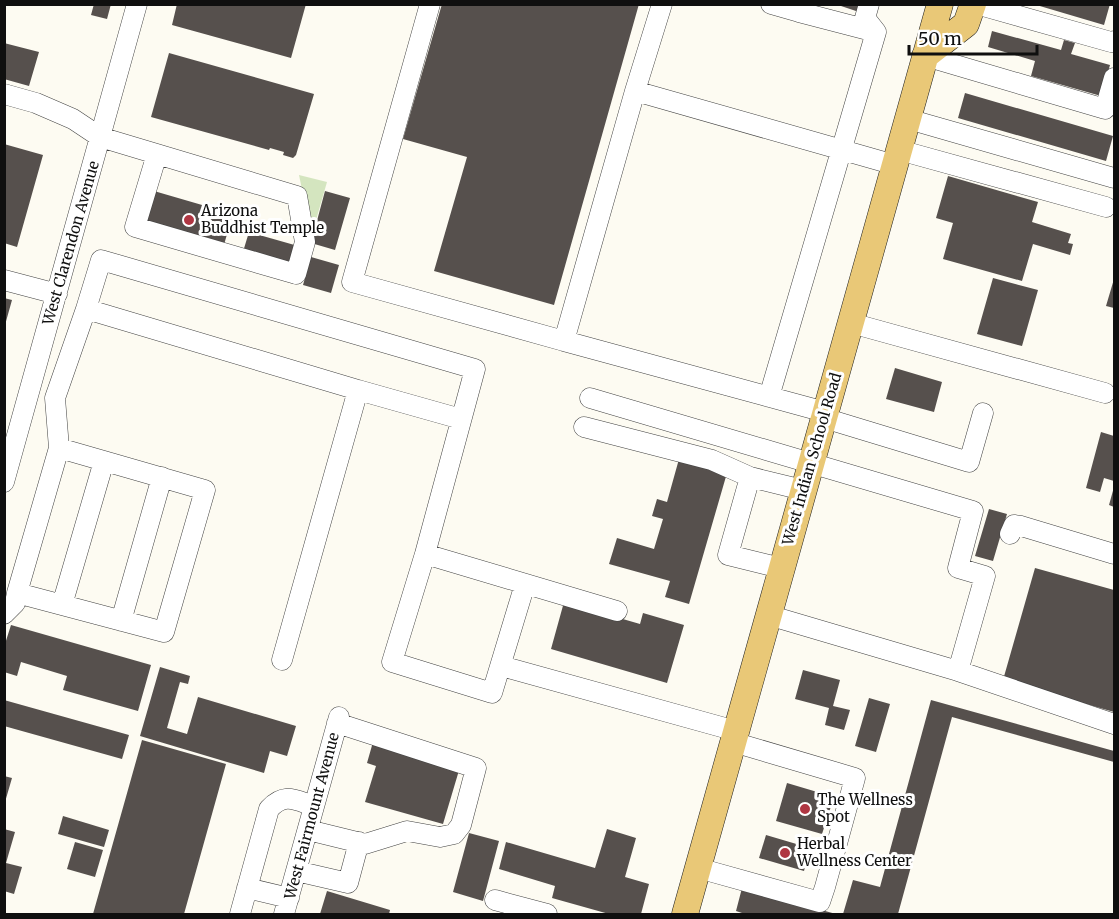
<svg xmlns="http://www.w3.org/2000/svg" width="1119" height="919" font-family="Merriweather,serif">
<rect width="100%" height="100%" fill="#fdfbf2"/>
<!-- green -->
<path fill="#d4e5bf" d="M299,175l28,7 -11,38 -8,-2z"/>
<!-- building -->
<path fill="#56504d" d="M94,4h17l-4,15 -16,-4z
M177,4h129l-15,54 -119,-33z
M442,4h197l-85,301 -120,-34 33,-114 -64,-18z
M835,4h27l-3,8z
M1033,4h77l-6,21z
M992,31l69,19 3,-10 11,3 -4,11 39,11 -9,31 -70,-20 4,-15 -47,-14z
M4,43l35,9 -10,34 -25,-7z
M169,53l145,41 -18,61 -3,3 -10,-3 1,-3 -14,-4 -1,2 -118,-33z
M965,93l148,43 -7,25 -148,-43z
M4,144l39,11 -26,92 -13,-4z
M948,176l90,26 -6,20 39,12 -3,9 5,1 -3,11 -37,-11 -11,37 -79,-22 10,-36 -17,-5z
M154,191l79,23 -10,34 -78,-23z
M325,191l25,7 -15,52 -24,-7z
M249,232l49,14 -7,23 -49,-14z
M311,257l28,8 -8,28 -28,-8z
M993,278l45,12 -16,56 -45,-12z
M1114,279v29l-8,-2z
M4,298l8,2 -7,25h-1z
M895,368l47,14 -8,30 -48,-13z
M1101,432l13,4v45l-10,-3 -4,14 -14,-4z
M679,459l48,14 -38,131 -24,-7 5,-16 -61,-17 8,-26 37,11 9,-30 -11,-3 5,-17 10,3z
M1114,487v20l-5,-2z
M989,509l18,5 -14,47 -18,-5z
M1035,568l79,22v122l-111,-32z
M564,602l76,22 3,-11 41,12 -17,58 -116,-34z
M11,625l140,40 -13,46 -75,-21 4,-14 -46,-14 -4,14 -13,-4v-25z
M160,667l30,9 -2,8 -8,-2 -13,46 20,6 11,-37 98,29 -9,30 -17,-5 -6,22 -124,-37z
M803,670l37,10 -7,26 17,4 -6,20 -19,-5 4,-17 -34,-9z
M869,698l21,6 -14,48 -21,-6z
M4,700l125,35 -7,24 -118,-33z
M931,700l183,51v11l-162,-45 -54,197h-55l10,-34 27,7z
M142,740l84,24 -42,150h-91z
M373,742l87,25 -17,57 -78,-22 11,-36 -9,-3z
M4,776l8,2 -7,24h-1z
M787,783l47,14 -12,37 -46,-13z
M63,816l46,14 -5,17 -46,-13z
M4,829l11,3 -9,31 16,4 -8,27 -10,-3z
M607,829l29,9 -11,39 24,7 -8,30h-32l-57,-16 3,-12 -56,-17 7,-27 89,26z
M469,833l30,8 -16,60 -30,-9z
M766,835l44,13 -6,23 -45,-13z
M75,842l28,8 -8,27 -28,-8z
M742,888l94,26h-91l-9,-3z
M327,891l63,19 -1,4h-69z"/>
<g fill="none" stroke-linecap="round" stroke-linejoin="round">
<!-- minor casing -->
<g stroke="#424242" stroke-width="21">
<path id="minor" d="M430,4l-78,278 212,59
M771,4l28,8
M801,4l-2,8 77,20
M869,4l-4,14 11,14
M976,4l135,38 3,-1
M925,56l180,53 9,-31
M635,91l27,-87
M4,94l32,9 37,16 27,18 197,59 8,46 -9,32 -161,-47 22,-73
M908,119l206,59
M899,150l207,57
M4,280l53,14
M851,323l254,70
M358,390l103,29
M769,397l107,-365
M590,398l383,113 -15,57 27,8 -27,95 -190,-56
M825,412l-261,-71 71,-250 260,74
M824,418l145,44 14,-49
M584,427l128,33 38,17
M59,448l-4,-50 31,-89
M4,482l133,-478
M1010,534l4,-9 7,1 93,28
M781,568l-53,-13 22,-78 53,13
M525,584l-33,109 -100,-31 33,-108 192,57
M62,605l42,-144
M4,614l11,-11 2,-10 42,-145 146,42 -41,142 -147,-39
M121,621l41,-144
M282,660l76,-270 -272,-81 15,-49 374,109 -50,185
M501,666l235,65
M958,671l156,53
M308,830l57,14 42,-13 33,6 14,-3 7,-9 15,-57 -139,-45
M698,868l122,34 5,-15 30,-109 -122,-36
M296,871l52,12 11,-41
M247,888l42,10
M495,900l52,14
M240,914l29,-105c16,-17 26,-9 45,-3
M284,914l55,-197"/>
</g>
<!-- major casing -->
<g stroke="#202020" stroke-width="27">
<path id="major" d="M925,56l41,-32 7,-20
M685,914l255,-910"/>
</g>
<!-- minor -->
<use href="#minor" stroke="#fff" stroke-width="20"/>
<!-- major -->
<use href="#major" stroke="#e9c877" stroke-width="26"/>
</g>
<!-- markers -->
<g fill="#af3642" stroke="#fff" stroke-width="2">
<circle cx="189" cy="220" r="6"/>
<circle cx="805" cy="809" r="6"/>
<circle cx="785" cy="853" r="6"/>
</g>
<g text-anchor="middle" stroke-width="6" stroke-linejoin="round" paint-order="stroke">
<!-- poi labels -->
<g font-size="15" fill="#0f0f0f" stroke="#fff" text-anchor="start">
<text x="201" y="216">Arizona<tspan x="201" dy="17">Buddhist Temple</tspan></text>
<text x="817" y="805">The Wellness<tspan x="817" dy="17">Spot</tspan></text>
<text x="797" y="849">Herbal<tspan x="797" dy="17">Wellness Center</tspan></text>
</g>
<!-- street labels -->
<g font-size="15" fill="#0f0f0f" stroke="#fff">
<text transform="translate(71 243) rotate(-74)" y="5">West Clarendon Avenue</text>
<text transform="translate(812 459) rotate(-74)" y="5">West Indian School Road</text>
<text transform="translate(312 816) rotate(-75)" y="5">West Fairmount Avenue</text>
</g>
</g>
<!-- border -->
<rect width="1119" height="919" fill="none" stroke="#0f0f0f" stroke-width="12"/>
<!-- scale -->
<path d="M909 45v9h128v-9" fill="none" stroke="#0f0f0f" stroke-width="3"/>
<text x="918" y="45" font-size="18" fill="#0f0f0f" stroke="#ffffff" stroke-width="4.5" paint-order="stroke">50 m</text>
</svg>
